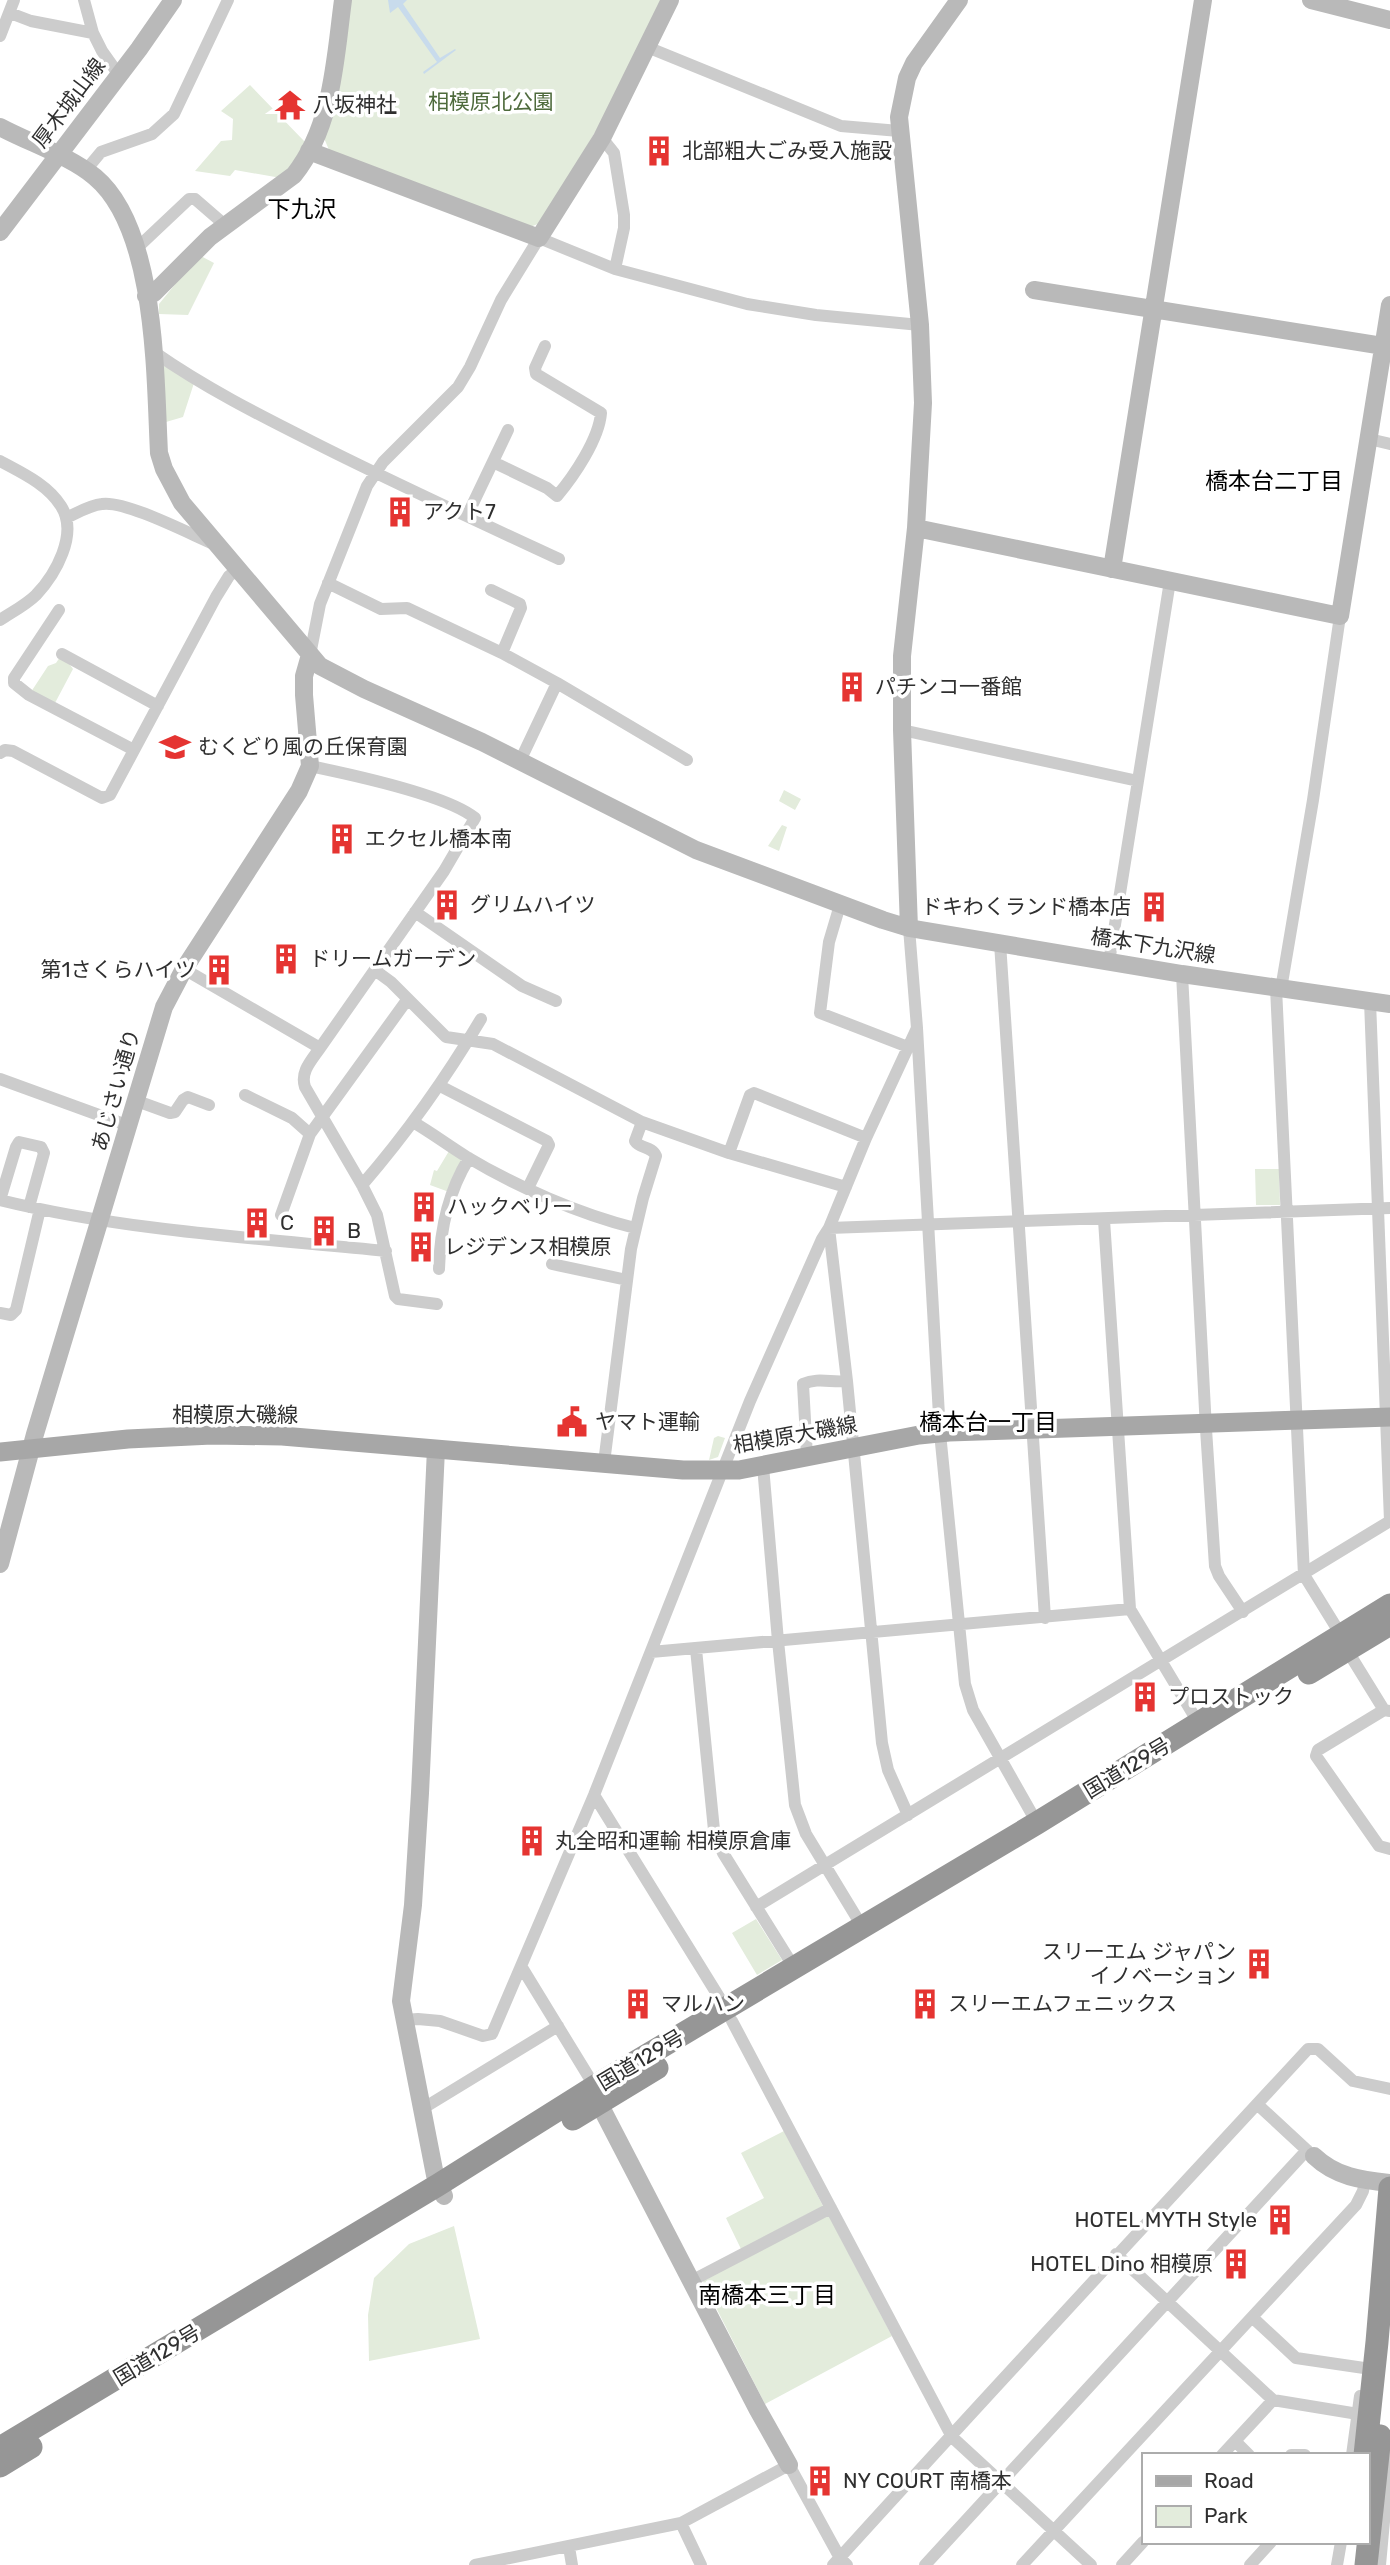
<svg xmlns="http://www.w3.org/2000/svg" width="1390" height="2565" font-family="Rubik,'Noto Sans JP',sans-serif">
<rect width="100%" height="100%" fill="#fff"/>
<!-- green -->
<path fill="#e3ecdc" d="M351,0h311l-57,115 -62,107 -13,5 -201,-77 -5,-12 14,-41z
M250,85l55,57 -11,24 -13,12 -46,-8 -5,6 -35,-5 26,-30 11,-1 1,-21 -12,-8z
M199,255l15,8 -26,52 -29,-1v-10z
M163,365l31,18 -11,34 -17,5z
M62,654l11,15 -18,34 -26,-8 19,-29 8,-3z
M784,790l17,9 -6,11 -16,-9z
M782,825l5,2 -8,24 -11,-5z
M449,1151l12,7 1,5 -13,29 -19,-7 4,-15 3,1z
M1255,1169h24l1,36h-24z
M718,1436l7,2 -7,19 -9,3 5,-22z
M756,1919l26,41 -25,15 -25,-42z
M784,2131l39,75 -82,43 -15,-31 38,-20 -23,-45z
M826,2216h3l63,120 -127,68 -62,-122 1,-3z
M454,2226l26,113 -111,22 -1,-46 6,-37 35,-34z"/>
<!-- water -->
<path fill="#c8dbec" d="M388,0h19l-4,4 37,54 15,-9 1,1 -32,24 -1,-2 14,-10 -39,-55 -8,6z"/>
<g fill="none" stroke-linecap="round" stroke-linejoin="round">
<!-- street -->
<path stroke="#ccc" stroke-width="12" d="M84,0l9,33 9,18 17,24
M10,13l21,8 62,12
M0,36l14,-36
M647,47l194,79 58,5
M602,138l12,15 10,62v13l-9,41
M86,170l15,-18 51,-18 22,-20 54,-114
M136,249l53,-50h6l30,26
M154,352c50,35 105,63 159,90 81,41 164,79 246,117
M1369,439l21,5
M0,461c22,12 47,23 61,45 18,28 -6,69 -25,89 -10,10 -24,17 -36,25
M493,462l54,26 10,8c17,-20 42,-57 44,-83l-65,-39 -1,-6 10,-22
M467,516l41,-86
M66,518c11,-5 24,-13 36,-14 23,-4 90,31 114,41
M328,583l53,26 26,-1 95,45 55,30 130,77
M491,590l29,14 1,4 -19,45
M59,610l-45,68v5l15,12 105,55
M62,654l96,52
M310,655l10,-51 47,-118 16,-24 75,-75 12,-20 31,-67 38,-62 76,31 132,35 69,11 104,10
M902,730l236,51
M0,753l5,-3 8,1 89,47 8,-3 106,-198 13,-21 8,-6
M520,761l37,-78
M310,766c39,8 137,29 165,52l-31,53 -124,177c-9,13 -20,24 -15,39l57,98 15,30 18,81 3,3 39,5
M840,905l-11,37 -9,71 88,34
M415,912l107,74 34,15
M909,928l8,100 23,405 25,251 8,26 64,113
M1000,943l45,675
M1109,962l61,-381
M184,969l136,79
M376,971l15,11 55,55 47,7 149,78 87,31 117,34
M1182,974l24,455 9,137 4,10 24,36
M1276,988l28,587 37,60
M1281,989l32,-189 27,-184
M1370,1001l20,520
M0,1079l129,47
M440,1086l107,55 2,4 -21,43
M245,1095l47,23 18,16
M137,1101l33,12 5,-1 8,-12 5,-3 21,8
M413,1122c19,11 36,24 54,35 50,30 112,57 168,71
M729,1153l21,-58 4,-2 112,45
M362,1185c45,-52 84,-107 119,-166
M0,1200c126,31 257,38 386,51
M0,1200l16,-53 3,-5 22,5 3,6 -15,54
M281,1215l29,-81 97,-134
M1104,1220l26,389 69,115
M552,1264l75,16
M439,1269c1,-39 9,-77 30,-111
M0,1313l11,2 5,-5 24,-101
M807,1456l-4,-72c15,-7 29,-1 44,-3
M604,1463l27,-214 12,-51 13,-42c-4,-10 -16,-7 -21,-15l7,-19
M763,1466l15,175 17,164 11,29 57,94
M696,1649l18,181 9,23 72,116
M1347,1650l37,60 6,1
M651,1652l479,-43
M1384,1710l-66,40 -2,6 63,90 11,3
M594,1795l133,215
M908,1815l-20,-45 -6,-27 -35,-362 -18,-153 561,-20
M756,1907l634,-386
M521,1966l74,121
M404,2020l14,-1 22,2 43,15 9,-2 102,-239 156,-394 72,-162 7,-11 37,-90 51,-110
M732,2021l220,416 139,128
M1257,2104l54,50
M422,2109l136,-83
M1116,2254l157,146
M691,2281l140,-73
M1252,2317l44,41 68,10
M1235,2441l14,14
M1222,2455l51,-55 85,14
M1291,2455h14
M1352,2455l8,-59
M681,2523l20,42
M569,2547l3,18
M475,2565l206,-42 108,-58 51,93 7,7
M833,2565c157,-173 316,-344 475,-516h10l35,32 37,8
M925,2565l382,-415
M1022,2565l334,-360 7,-14 2,-11
M1122,2565l21,-23
M1250,2565l21,-23
M1337,2565l4,-23
M1380,2565l10,-109"/>
<!-- secondary -->
<path stroke="#b9b9b9" stroke-width="18" d="M1311,0l79,20
M0,127c30,16 70,29 95,50 62,52 60,200 64,276l5,16 18,34 138,163 44,23 118,53 214,108 187,70 26,8 273,46 208,30
M309,151l230,87 63,-100 68,-138
M0,232l139,-183 34,-49
M1034,290l356,57
M146,296l8,-3 56,-56 84,-62c39,-49 41,-116 49,-175
M916,528l424,88 50,-311
M1112,569l91,-569
M909,928l-7,-198v-74l14,-128 7,-125 -3,-78 -21,-208 8,-39 7,-15 45,-63
M436,1449l-16,344 -7,112 -12,96 34,174 9,21
M0,1564l35,-130 129,-427 20,-38 115,-178 11,-25 -6,-71v-19l6,-21
M596,2091l8,22 154,297 31,55
M1314,2156c22,21 47,24 76,27"/>
<!-- primary -->
<path stroke="#a7a7a7" stroke-width="19" d="M0,1452l128,-13 84,-4 70,1 401,34h56l180,-35 30,-3 441,-15"/>
<!-- highway -->
<path stroke="#969696" stroke-width="23" d="M1309,1673l81,-49
M573,2119l84,-51
M0,2448l438,-263 164,-103 435,-259 353,-218
M1365,2455l12,-113 13,-154
M0,2466l31,-19
M1366,2565l14,-129"/>
</g>
<!-- icons -->
<defs>
<g id="temple-bare" transform="scale(2.415)"><path d="M0-6L5-2H3V0L6.5 2.5H4V6H1.5V3h-3V6H-4V2.5H-6.5L-3 0V-2H-5Z" fill="#e53431" stroke="#fff" stroke-width="2.5" paint-order="stroke"/></g>
<g id="building-bare" transform="scale(2.415)"><path d="M-4-6H4V6H1V3H-1V6H-4ZM-2.5-4.3h1.7v1.8h-1.7ZM.8-4.3h1.7v1.8H.8ZM-2.5-1h1.7V.8h-1.7ZM.8-1h1.7V.8H.8Z" fill="#e53431" stroke="#fff" stroke-width="2.5" paint-order="stroke"/></g>
<g id="school-bare" transform="scale(2.415)"><path d="M0-5L7-2L0 1L-7-2ZM-4 1L0 2.5L4 1V4Q0 6-4 4Z" fill="#e53431" stroke="#fff" stroke-width="2.5" paint-order="stroke"/></g>
<g id="civic-bare" transform="scale(2.415)"><path d="M-.6-6.5H3V-4.5H.6V-3L4-1V1h2V6H-6V1h2V-1L-.6-3ZM-1.2 2.5V6h2.4V2.5Z" fill="#e53431" stroke="#fff" stroke-width="2.5" paint-order="stroke"/></g>
</defs>
<g fill-rule="evenodd">
<use href="#temple-bare" x="290" y="105"/>
<use href="#building-bare" x="659" y="151"/>
<use href="#building-bare" x="400" y="512"/>
<use href="#building-bare" x="852" y="687"/>
<use href="#school-bare" x="175" y="747"/>
<use href="#building-bare" x="342" y="839"/>
<use href="#building-bare" x="447" y="905"/>
<use href="#building-bare" x="1154" y="907"/>
<use href="#building-bare" x="286" y="959"/>
<use href="#building-bare" x="219" y="970"/>
<use href="#building-bare" x="424" y="1207"/>
<use href="#building-bare" x="257" y="1223"/>
<use href="#building-bare" x="324" y="1231"/>
<use href="#building-bare" x="421" y="1247"/>
<use href="#civic-bare" x="572" y="1422"/>
<use href="#building-bare" x="1145" y="1697"/>
<use href="#building-bare" x="532" y="1841"/>
<use href="#building-bare" x="1259" y="1964"/>
<use href="#building-bare" x="638" y="2004"/>
<use href="#building-bare" x="925" y="2004"/>
<use href="#building-bare" x="1280" y="2220"/>
<use href="#building-bare" x="1236" y="2264"/>
<use href="#building-bare" x="820" y="2481"/>
</g>
<g text-anchor="middle" stroke-width="7" stroke-linejoin="round" paint-order="stroke">
<!-- park labels -->
<g font-size="21" fill="#4e6a3c" stroke="#fff">
<text x="491" y="109">相模原北公園</text>
</g>
<!-- street labels -->
<g font-size="21" fill="#2f2f2f" stroke="#fff">
<text transform="translate(69 103) rotate(-53)" y="7">厚木城山線</text>
<text transform="translate(1153 946) rotate(9)" y="7">橋本下九沢線</text>
<text transform="translate(116 1090) rotate(-74)" y="7">あじさい通り</text>
<text x="235" y="1422">相模原大磯線</text>
<text transform="translate(795 1435) rotate(-10)" y="7">相模原大磯線</text>
<text transform="translate(1127 1768) rotate(-31)" y="7">国道129号</text>
<text transform="translate(641 2060) rotate(-31)" y="7">国道129号</text>
<text transform="translate(157 2355) rotate(-31)" y="7">国道129号</text>
</g>
<!-- poi labels -->
<g font-size="21" fill="#2f2f2f" stroke="#fff" text-anchor="start">
<text x="313" y="112">八坂神社</text>
<text x="682" y="158">北部粗大ごみ受入施設</text>
<text x="423" y="519">アクト7</text>
<text x="875" y="694">パチンコ一番館</text>
<text x="198" y="754">むくどり風の丘保育園</text>
<text x="365" y="846">エクセル橋本南</text>
<text x="470" y="912">グリムハイツ</text>
<text x="1131" y="914" text-anchor="end">ドキわくランド橋本店</text>
<text x="309" y="966">ドリームガーデン</text>
<text x="196" y="977" text-anchor="end">第1さくらハイツ</text>
<text x="447" y="1214">ハックベリー</text>
<text x="280" y="1230">C</text>
<text x="347" y="1238">B</text>
<text x="444" y="1254">レジデンス相模原</text>
<text x="595" y="1429">ヤマト運輸</text>
<text x="1168" y="1704">プロストック</text>
<text x="555" y="1848">丸全昭和運輸 相模原倉庫</text>
<text x="1236" y="1959" text-anchor="end">スリーエム ジャパン<tspan x="1236" dy="24">イノベーション</tspan></text>
<text x="661" y="2011">マルハン</text>
<text x="948" y="2011">スリーエムフェニックス</text>
<text x="1257" y="2227" text-anchor="end">HOTEL MYTH Style</text>
<text x="1213" y="2271" text-anchor="end">HOTEL Dino 相模原</text>
<text x="843" y="2488">NY COURT 南橋本</text>
</g>
<!-- neighbourhood labels -->
<g font-size="23" fill="#000" stroke="#fff">
<text x="302" y="217">下九沢</text>
<text x="1274" y="489">橋本台二丁目</text>
<text x="988" y="1430">橋本台一丁目</text>
<text x="767" y="2303">南橋本三丁目</text>
</g>
</g>
<!-- legend -->
<rect x="1142" y="2453" width="228" height="91" fill="#ffffff" stroke="#acacac" stroke-width="2"/>
<rect x="1156" y="2476" width="35" height="10" fill="#a7a7a7" stroke="#acacac" stroke-width="2"/>
<text x="1204" y="2488" font-size="21" fill="#2f2f2f">Road</text>
<rect x="1156" y="2506" width="35" height="21" fill="#e3ecdc" stroke="#acacac" stroke-width="2"/>
<text x="1204" y="2523" font-size="21" fill="#2f2f2f">Park</text>
</svg>
